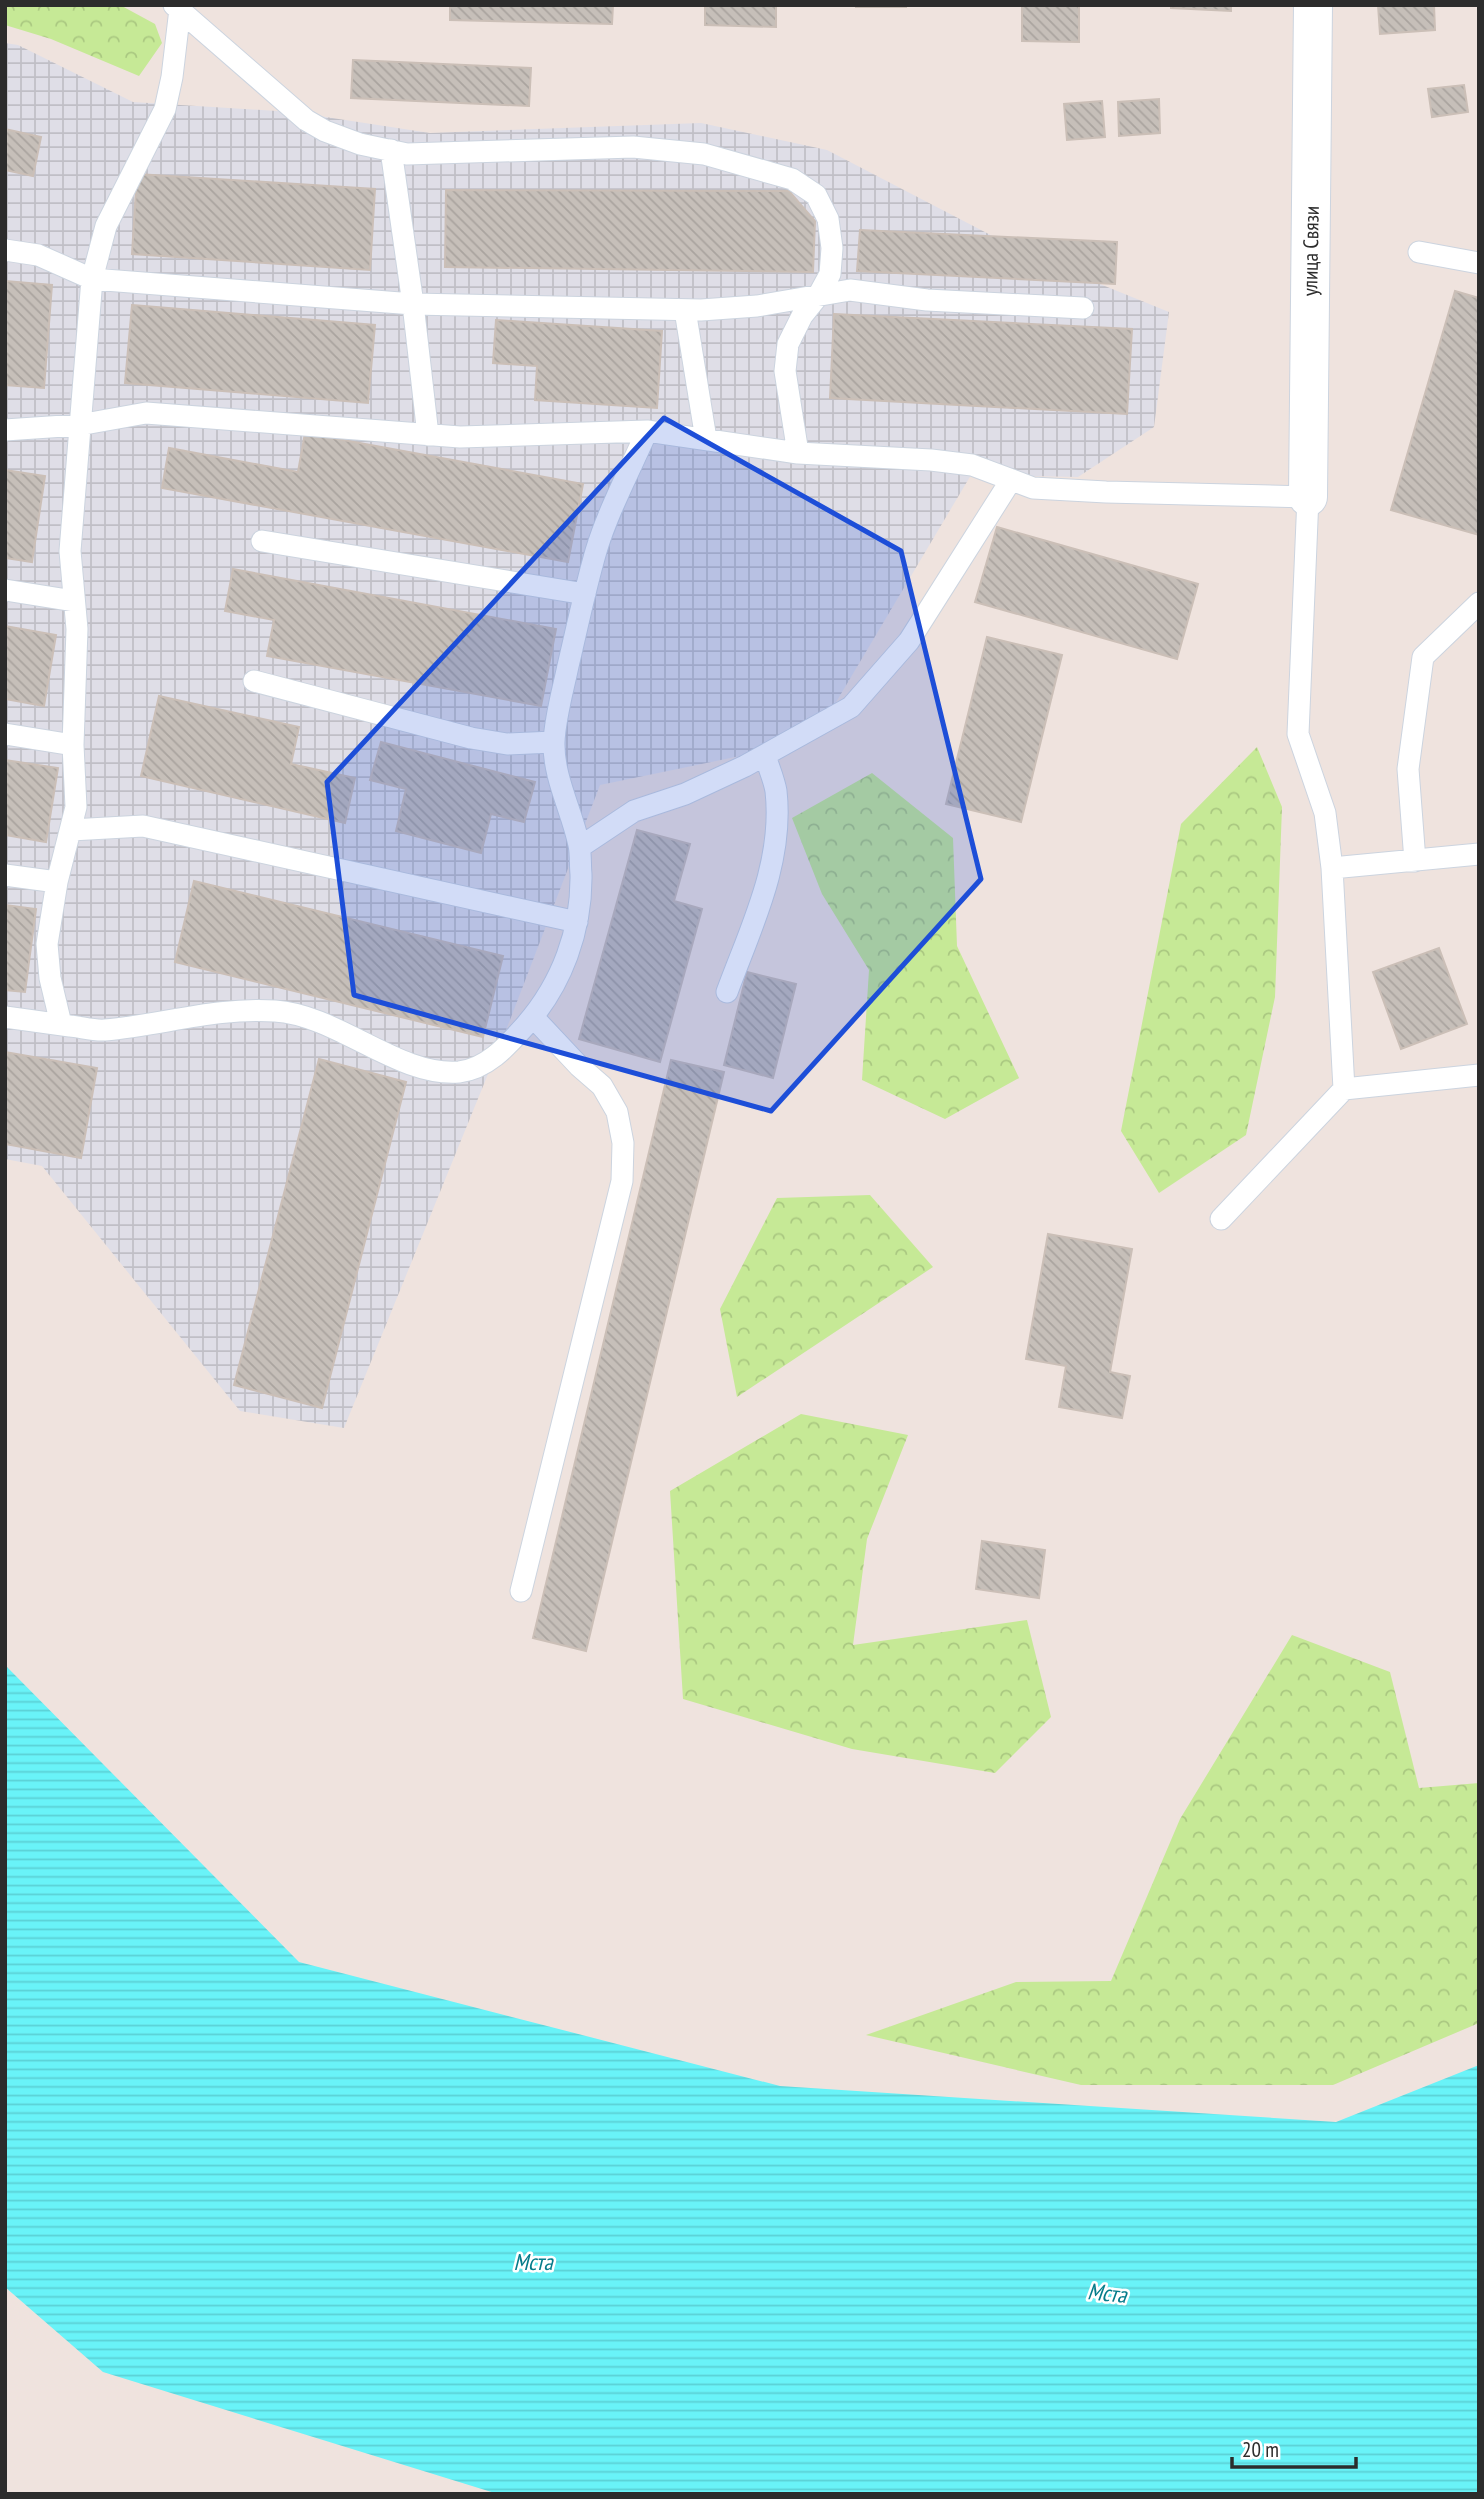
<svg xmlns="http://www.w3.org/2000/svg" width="1484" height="2499" font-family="'PT Sans Narrow',sans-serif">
<defs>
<pattern id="industrial-grid" width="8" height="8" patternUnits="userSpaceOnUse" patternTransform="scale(1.75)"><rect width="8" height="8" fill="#dfdee7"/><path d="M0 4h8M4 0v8" fill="none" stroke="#c0bfc6"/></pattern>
<pattern id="forest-crowns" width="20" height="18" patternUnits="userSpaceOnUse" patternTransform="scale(1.75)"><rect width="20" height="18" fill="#c6e996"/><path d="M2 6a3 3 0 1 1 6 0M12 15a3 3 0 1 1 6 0" fill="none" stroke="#aac881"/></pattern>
<pattern id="water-rules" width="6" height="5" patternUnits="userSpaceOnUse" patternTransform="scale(1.75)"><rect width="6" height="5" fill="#69f3f8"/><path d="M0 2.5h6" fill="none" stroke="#5bd0d5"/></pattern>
<pattern id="building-back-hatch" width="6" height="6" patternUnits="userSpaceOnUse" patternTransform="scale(1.75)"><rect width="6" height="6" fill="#c6bfb9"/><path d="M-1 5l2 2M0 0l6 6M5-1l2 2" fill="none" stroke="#aaa49f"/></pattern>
</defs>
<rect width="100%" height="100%" fill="#efe3de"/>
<!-- industrial -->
<path fill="url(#industrial-grid)" d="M5,43l13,2 115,57 160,10 137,21 271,-10 126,27 204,106 138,56 -15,115 -76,50 -107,-2 -158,266 -213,44 -90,235 -166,408 -104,-17 -198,-245 -37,-7z"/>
<!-- forest -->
<path fill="url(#forest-crowns)" d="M5,5h115l35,19 7,19 -23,33 -88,-37 -46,-14z
M1257,747l25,60 -7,190 -29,138 -87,58 -38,-62 60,-307z
M872,773l81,65 4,108 62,132 -74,41 -83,-39 7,-110 -47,-76 -30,-76z
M870,1195l63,72 -196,130 -17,-88 57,-111z
M801,1414l107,21 -41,104 -14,106 174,-25 24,97 -56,56 -143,-24 -169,-50 -13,-208z
M1292,1635l98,37 29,116 60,-5v240l-146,62h-252l-215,-50 150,-53 95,-1 69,-162z"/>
<!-- water -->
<path fill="url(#water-rules)" d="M5,1665l294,297 481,124 556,36 143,-57v429h-981l-395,-122 -98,-85z"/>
<!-- building -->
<path fill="url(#building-back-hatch)" stroke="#cbbfb7" stroke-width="2" d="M450,5h163l-1,19 -162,-4z
M705,5h71v22l-71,-2z
M856,5h50v2h-50z
M1022,5h57v37l-57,-1z
M1171,5h60v6l-60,-3z
M1378,5h56l1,25 -55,4z
M353,60l178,8 -2,38 -178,-8z
M1464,85l4,27 -36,5 -4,-28z
M1159,99l1,34 -41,3 -1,-34z
M1102,101l3,36 -38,3 -3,-36z
M5,129l36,8 -8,39 -28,-6z
M137,174l238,15 -5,81 -238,-16z
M446,190l343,1 26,30 -2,51 -368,-5z
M860,230l257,12 -2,42 -258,-13z
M5,281l47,4 -8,103 -39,-3z
M1455,291l24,7v237l-88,-25z
M132,305l243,20 -7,78 -243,-20z
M834,314l298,15 -5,85 -297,-16z
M496,320l166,11 -5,77 -122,-8 2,-34 -44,-3z
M305,433l278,51 -15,78 -406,-74 7,-40 129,24z
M5,470l40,6 -13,86 -27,-4z
M997,527l201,57 -21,75 -202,-57z
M233,569l323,60 -15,77 -274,-50 7,-36 -49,-9z
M5,626l51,9 -12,71 -39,-7z
M987,637l75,18 -41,167 -75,-18z
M159,696l140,31 -8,37 64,14 -10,45 -204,-47z
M381,742l154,40 -11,40 -33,-8 -10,39 -85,-22 10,-42 -36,-9z
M5,760l53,8 -12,74 -41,-7z
M637,830l53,14 -16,57 28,8 -42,153 -81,-23z
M194,881l309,75 -20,81 -308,-75z
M5,905l31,4 -11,83 -20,-2z
M1439,948l28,76 -66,25 -28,-77z
M747,972l49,12 -23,94 -49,-13z
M5,1052l92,16 -16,90 -76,-14z
M319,1059l87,23 -84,326 -88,-23z
M671,1060l53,12 -138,579 -53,-13z
M1048,1234l84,15 -22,123 20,4 -8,42 -63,-11 7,-41 -40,-7z
M982,1541l63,9 -6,48 -63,-9z"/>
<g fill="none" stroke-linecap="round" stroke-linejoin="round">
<!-- service casing -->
<g stroke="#ccd4df" stroke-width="23">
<path id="service" d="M174,5l132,115 19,11 35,13 47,10 226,-7 71,7 88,25 24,16 12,24 4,29 -2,26 -12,22 -16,20 -14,28 -3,27 13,82
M391,150l22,154 15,131
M5,250l33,5 54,24 321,25 288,6 56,-4 93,-16 77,10 156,8
M1419,252l60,11
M685,310l21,129
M5,430l74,-5 67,-12 314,24 187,-6 151,22 133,7 41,5 61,23 73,4 202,5 -10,237 27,79 7,55 12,221
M262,541l323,53
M5,590l69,11
M254,681l217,57 36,6 47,-2
M5,734l68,11
M71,830l72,-4 434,96
M580,847l54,-36 51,-17 60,-28 106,-59 58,-66 102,-161
M1415,861l-7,-92 15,-112 56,-54
M1332,868l147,-14
M5,875l52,7
M727,992c24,-65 57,-130 49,-201 -2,-12 -8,-25 -11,-36
M5,1017c22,3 43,6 65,9 11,1 24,5 35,4 57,-5 112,-23 170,-19 63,4 123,66 184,61 28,-3 48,-26 66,-46 37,-42 57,-96 56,-152 -1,-9 0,-20 -2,-29 -7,-34 -26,-68 -25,-103 1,-25 9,-52 14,-76 9,-38 17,-77 28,-115 12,-40 34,-81 51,-120
M61,1024l-11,-46 -3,-34 10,-62 19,-75 -3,-62 4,-116 -7,-78 22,-272 14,-53 59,-117 7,-32 8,-68
M1221,1219l123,-130 135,-14
M521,1591l101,-410 1,-38 -6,-31 -15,-26 -23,-20 -46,-49"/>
</g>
<!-- minor casing -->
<g stroke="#ccd4df" stroke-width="40">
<path id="minor" d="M1308,497l5,-492"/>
</g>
<!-- service -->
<use href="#service" stroke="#fff" stroke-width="21"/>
<!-- minor -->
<use href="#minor" stroke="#fff" stroke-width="38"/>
</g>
<!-- marked area -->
<path fill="#1d4ed8" fill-opacity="0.2" stroke="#1d4ed8" stroke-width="5" stroke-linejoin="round" d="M664,418l237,133 80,328 -210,232 -417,-116 -27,-213z"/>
<g text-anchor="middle" stroke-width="5" stroke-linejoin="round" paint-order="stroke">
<!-- street labels -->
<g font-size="21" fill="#2c2c2c" stroke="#fff">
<text transform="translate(1311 251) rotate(-89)" y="7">улица Связи</text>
</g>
<!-- water labels -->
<g font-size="23" font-style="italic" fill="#057c8b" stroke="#fff">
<text x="533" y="2270">Мста</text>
<text transform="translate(1107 2293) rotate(6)" y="8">Мста</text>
</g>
</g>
<!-- border -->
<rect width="1484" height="2499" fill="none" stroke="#2c2c2c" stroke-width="14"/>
<!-- scale -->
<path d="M1232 2457v10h124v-10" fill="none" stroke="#2c2c2c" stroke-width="3.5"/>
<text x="1242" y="2457" font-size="21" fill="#2c2c2c" stroke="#ffffff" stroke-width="5" paint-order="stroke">20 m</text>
</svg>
